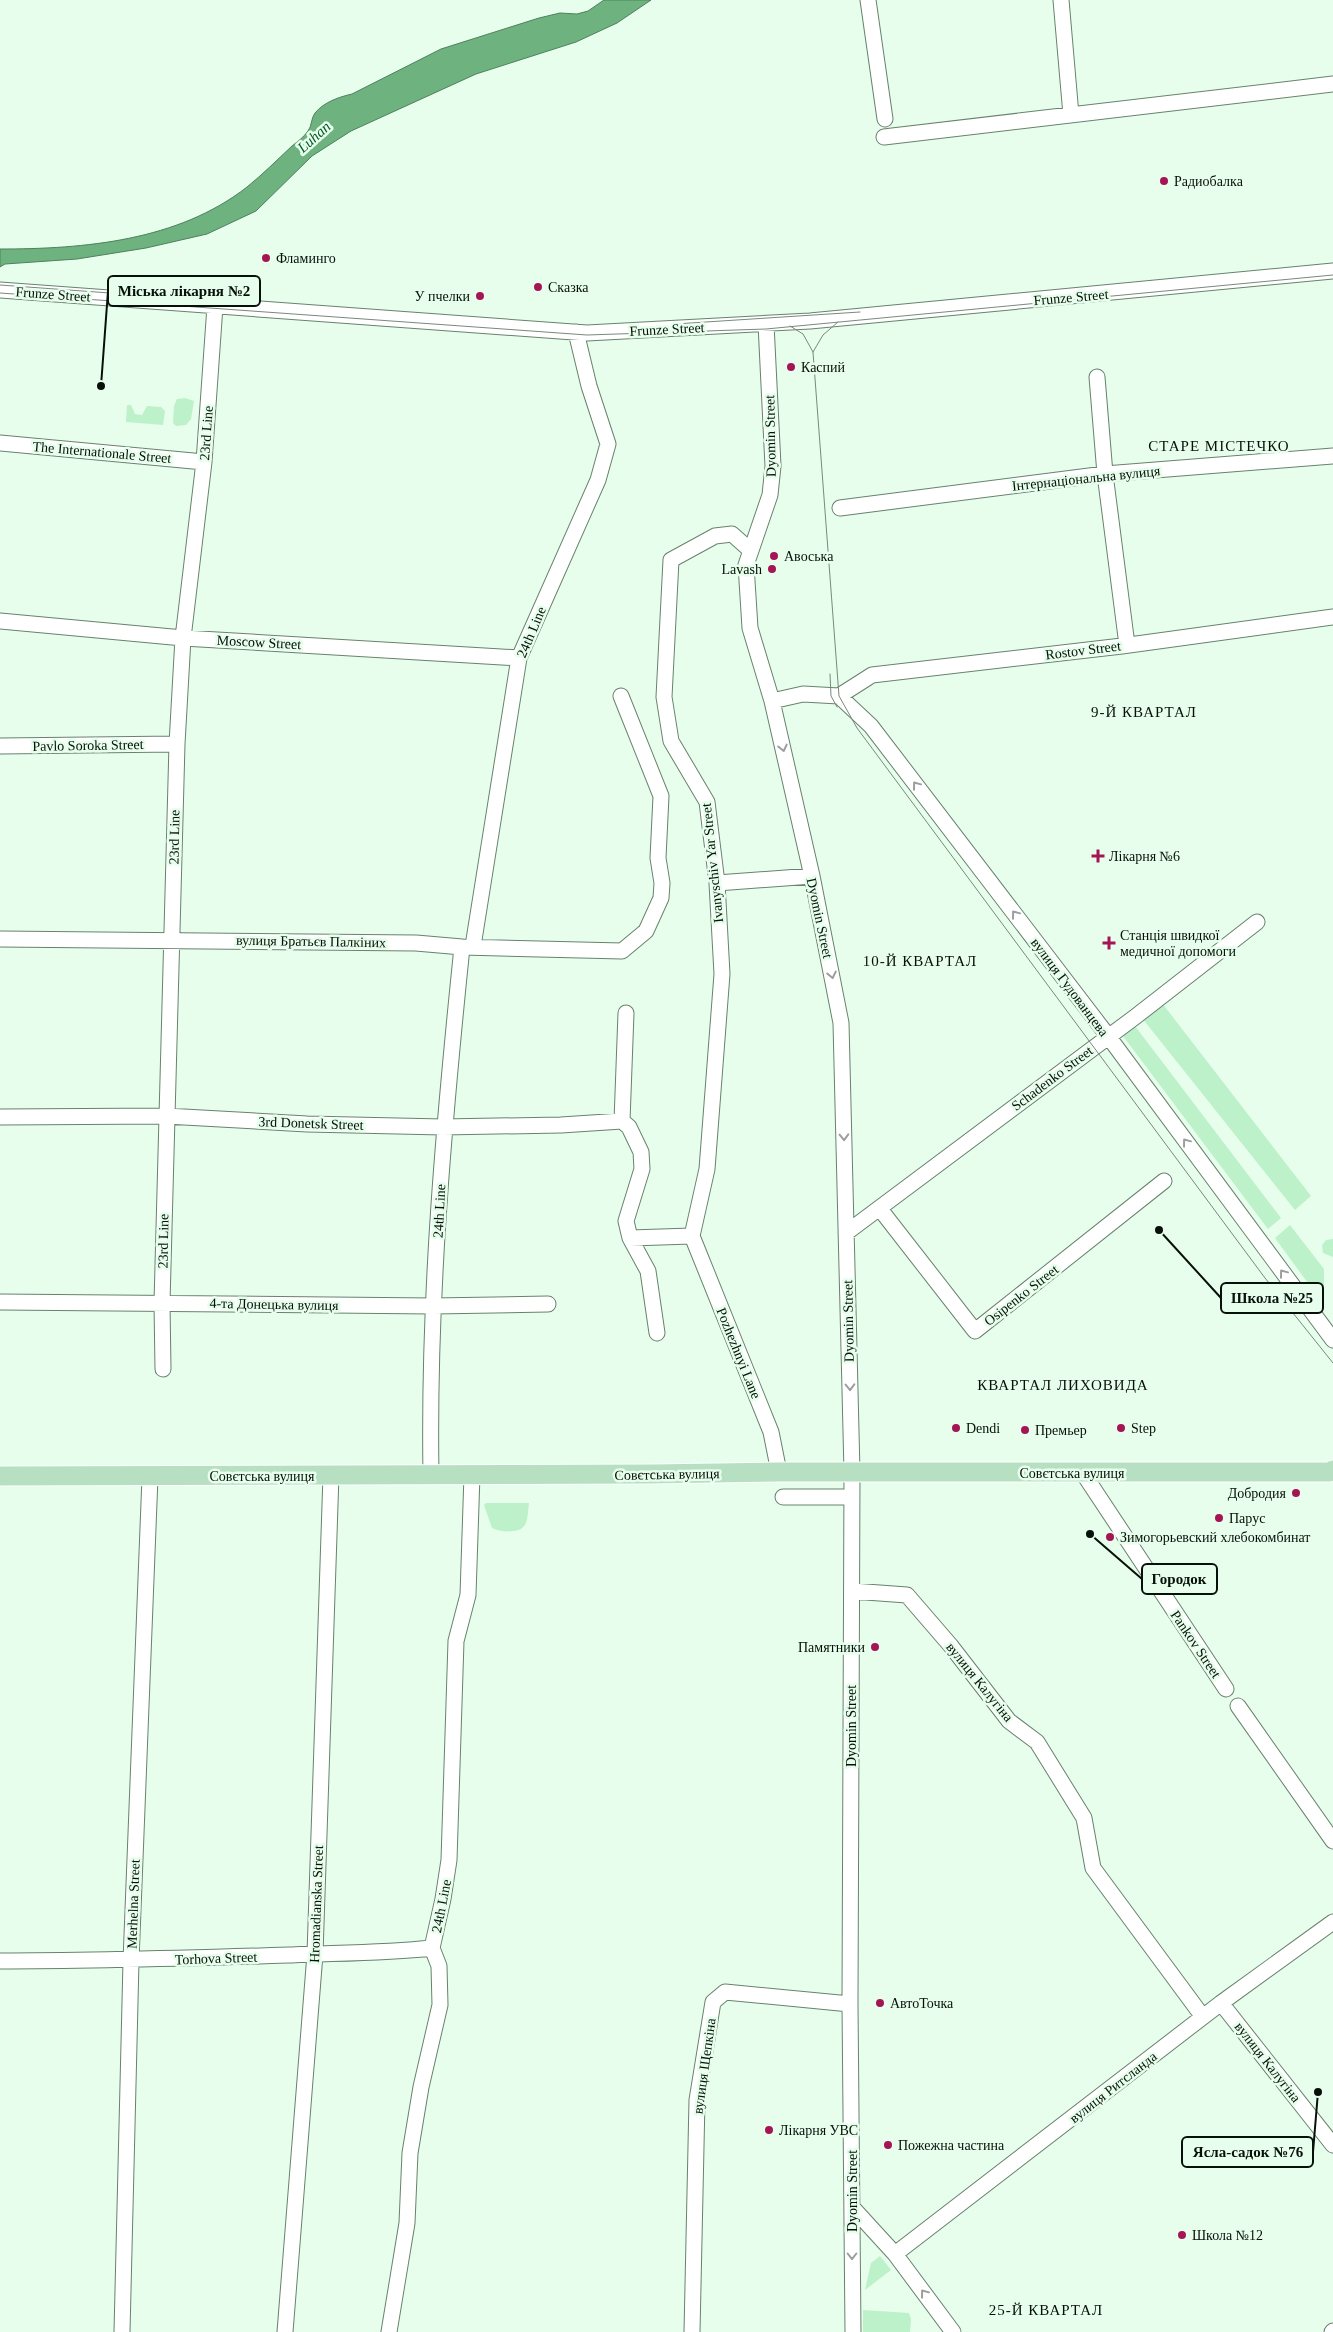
<svg xmlns="http://www.w3.org/2000/svg" width="1333" height="2332" font-family="'Times New Roman',serif">
<rect width="100%" height="100%" fill="#e6feeb"/>
<!-- green -->
<path fill="#bdf1c9" d="M185,398l9,3 -3,18 -5,6 -10,1 -3,-3 1,-17 3,-7z
M127,405h4l4,9 7,1 5,-9 14,1 4,4 -2,14 -37,-3z
M1162,1003l149,193 -16,14 -153,-192z
M1135,1026l146,192 -13,11 -145,-193z
M1290,1225l34,44v36l-49,-67z
M1333,1239v18l-10,-4 -1,-8 4,-5z
M486,1503h43c-2,14 0,27 -16,28 -8,1 -14,0 -21,-3l-8,-23z
M880,2256l11,14 -26,20 6,-27z
M863,2310l46,3 2,6 -1,13h-47z"/>
<!-- water -->
<path fill="#6db27f" stroke="#4e815c" d="M604,0h47l-34,23 -41,19 -100,32 -125,57 -39,25 -56,55 -49,23 -61,14 -69,11 -72,5 -5,3v-18c84,0 178,-8 247,-62 15,-12 30,-27 45,-41 5,-4 12,-9 16,-15 4,-5 3,-13 7,-18 9,-11 24,-16 37,-19l89,-45 98,-31 21,-5 17,1 11,-3z"/>
<g fill="none" stroke-linecap="round" stroke-linejoin="round">
<!-- minor casing -->
<g stroke="#68826d" stroke-width="17">
<path id="minor" d="M868,0l17,119
M1061,0l10,115
M884,137l449,-53
M0,290l587,43 223,-12 523,-50
M766,324l7,142 -3,29 -24,70 4,63 22,73 40,175 29,147 11,449 -2,532 3,328
M1097,377l8,97 22,171
M0,443l204,19
M840,508l265,-34 228,-18
M0,621l183,17 336,20
M839,696l33,-21 250,-29 211,-29
M772,701l31,-7 36,2 32,30 237,310 225,304
M0,746l177,-2
M717,883l95,-7
M0,939l416,4 46,4 160,4 24,-20 15,-33 1,-15 -4,-25 3,-62 -40,-100
M473,946l46,-288 79,-178 10,-36 -19,-58 -13,-54
M626,1013l-4,108 7,6 12,25 1,17 -16,52 4,17 18,33 9,62
M0,1117l166,-1 141,8 136,3 118,-2 61,-4
M880,1209l95,122 189,-150
M846,1233l289,-216 122,-95
M692,1236l15,-67 15,-195 -5,-91 -10,-81 -36,-61 -7,-44 7,-137 44,-24 17,-2 18,16
M692,1236l79,196 8,40
M630,1238l62,-2
M0,1302l433,4 115,-2
M163,1369l-1,-66 15,-559 6,-106 21,-176 11,-156
M1083,1473l143,216
M431,1475c-3,-177 13,-353 31,-528
M783,1497h69
M852,1591l55,4 44,51 58,75 28,21 47,76 9,50 110,149
M1238,1706l95,135
M0,1961c97,0 194,-3 292,-6 47,-2 93,-2 140,-7
M1221,2003l112,142
M852,2207l43,47 58,78
M895,2254l326,-251 112,-81
M122,2332l9,-371 19,-484
M285,2332l30,-378 16,-479
M389,2332l18,-109 3,-70 11,-66 19,-82 -1,-39 -7,-18 11,-49 6,-39 7,-219 12,-46 4,-120
M692,2332l5,-232 16,-98 12,-10 125,12
M1332,2332l1,-1"/>
</g>
<!-- major casing -->
<g stroke="#fff" stroke-width="21">
<path id="major" d="M0,1476l652,-2 127,-2h551l3,-2"/>
</g>
<!-- minor -->
<use href="#minor" stroke="#fff" stroke-width="15"/>
<!-- major -->
<use href="#major" stroke="#b6e0c1" stroke-width="19"/>
<!-- tram -->
<path stroke="#79897c" stroke-width="1" d="M0,285l247,18
M0,293l587,42 179,-6 567,-54
M675,324l185,-12
M790,326l13,8 10,18 26,344 18,32 408,550 68,85
M813,352l10,-17 15,-13
M830,674l1,22 6,11"/>
</g>
<!-- one-way arrows -->
<defs><path id="oneway-chevron" d="M-2-3.5L2.5 0L-2 3.5" fill="none" stroke-width="1.6" stroke-linecap="round" stroke-linejoin="round" transform="scale(1.25)"/></defs>
<g stroke="#9c9f9d">
<use href="#oneway-chevron" transform="translate(783 748) rotate(77)"/>
<use href="#oneway-chevron" transform="translate(916 785) rotate(-127)"/>
<use href="#oneway-chevron" transform="translate(1015 914) rotate(-127)"/>
<use href="#oneway-chevron" transform="translate(832 975) rotate(78)"/>
<use href="#oneway-chevron" transform="translate(844 1137) rotate(88)"/>
<use href="#oneway-chevron" transform="translate(1186 1142) rotate(-127)"/>
<use href="#oneway-chevron" transform="translate(1283 1273) rotate(-127)"/>
<use href="#oneway-chevron" transform="translate(850 1387) rotate(89)"/>
<use href="#oneway-chevron" transform="translate(852 2256) rotate(90)"/>
<use href="#oneway-chevron" transform="translate(924 2293) rotate(-127)"/>
</g>
<!-- markers -->
<g fill="#a51455" stroke="#e6feeb" stroke-width="2">
<circle cx="1164" cy="181" r="5"/>
<circle cx="266" cy="258" r="5"/>
<circle cx="538" cy="287" r="5"/>
<circle cx="480" cy="296" r="5"/>
<circle cx="791" cy="367" r="5"/>
<circle cx="774" cy="556" r="5"/>
<circle cx="772" cy="569" r="5"/>
<path d="M1095.5 848.5h5v5h5v5h-5v5h-5v-5h-5v-5h5z"/>
<path d="M1106.5 935.5h5v5h5v5h-5v5h-5v-5h-5v-5h5z"/>
<circle cx="956" cy="1428" r="5"/>
<circle cx="1121" cy="1428" r="5"/>
<circle cx="1025" cy="1430" r="5"/>
<circle cx="1296" cy="1493" r="5"/>
<circle cx="1219" cy="1518" r="5"/>
<circle cx="1110" cy="1537" r="5"/>
<circle cx="875" cy="1647" r="5"/>
<circle cx="880" cy="2003" r="5"/>
<circle cx="769" cy="2130" r="5"/>
<circle cx="888" cy="2145" r="5"/>
<circle cx="1182" cy="2235" r="5"/>
</g>
<g text-anchor="middle" stroke-width="5" stroke-linejoin="round" paint-order="stroke">
<!-- poi labels -->
<g font-size="14" fill="#071009" stroke="#e6feeb" text-anchor="start">
<text x="1174" y="186">Радиобалка</text>
<text x="276" y="263">Фламинго</text>
<text x="548" y="292">Сказка</text>
<text x="470" y="301" text-anchor="end">У пчелки</text>
<text x="801" y="372">Каспий</text>
<text x="784" y="561">Авоська</text>
<text x="762" y="574" text-anchor="end">Lavash</text>
<text x="1109" y="861">Лікарня №6</text>
<text x="1120" y="940">Станція швидкої<tspan x="1120" dy="16">медичної допомоги</tspan></text>
<text x="966" y="1433">Dendi</text>
<text x="1131" y="1433">Step</text>
<text x="1035" y="1435">Премьер</text>
<text x="1286" y="1498" text-anchor="end">Добродия</text>
<text x="1229" y="1523">Парус</text>
<text x="1120" y="1542">Зимогорьевский хлебокомбинат</text>
<text x="865" y="1652" text-anchor="end">Памятники</text>
<text x="890" y="2008">АвтоТочка</text>
<text x="779" y="2135">Лікарня УВС</text>
<text x="898" y="2150">Пожежна частина</text>
<text x="1192" y="2240">Школа №12</text>
</g>
<!-- street labels -->
<g font-size="14" fill="#071009" stroke="#e6feeb">
<text transform="translate(53 294) rotate(4)" y="5">Frunze Street</text>
<text transform="translate(1071 297) rotate(-5)" y="5">Frunze Street</text>
<text transform="translate(667 329) rotate(-3)" y="5">Frunze Street</text>
<text transform="translate(206 433) rotate(-86)" y="5">23rd Line</text>
<text transform="translate(770 436) rotate(-91)" y="5">Dyomin Street</text>
<text transform="translate(102 452) rotate(5)" y="5">The Internationale Street</text>
<text transform="translate(1086 478) rotate(-6)" y="5">Інтернаціональна вулиця</text>
<text transform="translate(531 632) rotate(-67)" y="5">24th Line</text>
<text transform="translate(259 642) rotate(3)" y="5">Moscow Street</text>
<text transform="translate(1083 650) rotate(-7)" y="5">Rostov Street</text>
<text transform="translate(88 745) rotate(-1)" y="5">Pavlo Soroka Street</text>
<text transform="translate(174 837) rotate(-89)" y="5">23rd Line</text>
<text transform="translate(712 863) rotate(-96)" y="5">Ivanyschiv Yar Street</text>
<text transform="translate(820 918) rotate(78)" y="5">Dyomin Street</text>
<text transform="translate(311 941) rotate(1)" y="5">вулиця Братьєв Палкіних</text>
<text transform="translate(1070 987) rotate(53)" y="5">вулиця Гудованцева</text>
<text transform="translate(1052 1078) rotate(-37)" y="5">Schadenko Street</text>
<text transform="translate(311 1123) rotate(2)" y="5">3rd Donetsk Street</text>
<text transform="translate(439 1211) rotate(-87)" y="5">24th Line</text>
<text transform="translate(163 1241) rotate(-89)" y="5">23rd Line</text>
<text transform="translate(1021 1295) rotate(-38)" y="5">Osipenko Street</text>
<text transform="translate(274 1304) rotate(1)" y="5">4-та Донецька вулиця</text>
<text transform="translate(848 1321) rotate(-91)" y="5">Dyomin Street</text>
<text transform="translate(739 1353) rotate(68)" y="5">Pozhezhnyi Lane</text>
<text x="1072" y="1478">Совєтська вулиця</text>
<text transform="translate(667 1474) rotate(-1)" y="5">Совєтська вулиця</text>
<text x="262" y="1481">Совєтська вулиця</text>
<text transform="translate(1196 1644) rotate(56)" y="5">Pankov Street</text>
<text transform="translate(980 1682) rotate(51)" y="5">вулиця Калугіна</text>
<text transform="translate(851 1726) rotate(-90)" y="5">Dyomin Street</text>
<text transform="translate(133 1904) rotate(-88)" y="5">Merhelna Street</text>
<text transform="translate(316 1904) rotate(-88)" y="5">Hromadianska Street</text>
<text transform="translate(441 1906) rotate(-79)" y="5">24th Line</text>
<text transform="translate(216 1958) rotate(-2)" y="5">Torhova Street</text>
<text transform="translate(1268 2062) rotate(52)" y="5">вулиця Калугіна</text>
<text transform="translate(704 2066) rotate(-82)" y="5">вулиця Щепкіна</text>
<text transform="translate(1113 2087) rotate(-38)" y="5">вулиця Ритсланда</text>
<text transform="translate(852 2191) rotate(-90)" y="5">Dyomin Street</text>
</g>
<!-- water labels -->
<g font-size="15" font-style="italic" fill="#015828" stroke="#e6feeb">
<text transform="translate(314 137) rotate(-42)" y="5">Luhan</text>
</g>
<!-- neighbourhood labels -->
<g font-size="15" letter-spacing="1" fill="#071009" stroke="#e6feeb">
<text x="1219" y="451">СТАРЕ МІСТЕЧКО</text>
<text x="1144" y="717">9-Й КВАРТАЛ</text>
<text x="920" y="966">10-Й КВАРТАЛ</text>
<text x="1063" y="1390">КВАРТАЛ ЛИХОВИДА</text>
<text x="1046" y="2315">25-Й КВАРТАЛ</text>
</g>
</g>
<!-- callouts -->
<path fill="none" stroke="#071009" stroke-width="2" d="M101 386L108 291M1159 1230L1221 1298M1090 1534L1142 1579M1318 2092L1313 2152"/>
<g fill="#071009" stroke="#e6feeb" stroke-width="2">
<circle cx="101" cy="386" r="5"/>
<circle cx="1159" cy="1230" r="5"/>
<circle cx="1090" cy="1534" r="5"/>
<circle cx="1318" cy="2092" r="5"/>
</g>
<g fill="#e6feeb" stroke="#071009" stroke-width="2">
<rect x="108" y="276" width="152" height="30" rx="5"/>
<rect x="1221" y="1283" width="102" height="30" rx="5"/>
<rect x="1142" y="1564" width="75" height="30" rx="5"/>
<rect x="1182" y="2137" width="131" height="30" rx="5"/>
</g>
<g font-size="15" text-anchor="middle" font-weight="bold" fill="#071009">
<text x="184" y="296">Міська лікарня №2</text>
<text x="1272" y="1303">Школа №25</text>
<text x="1179" y="1584">Городок</text>
<text x="1248" y="2157">Ясла-садок №76</text>
</g>
</svg>
